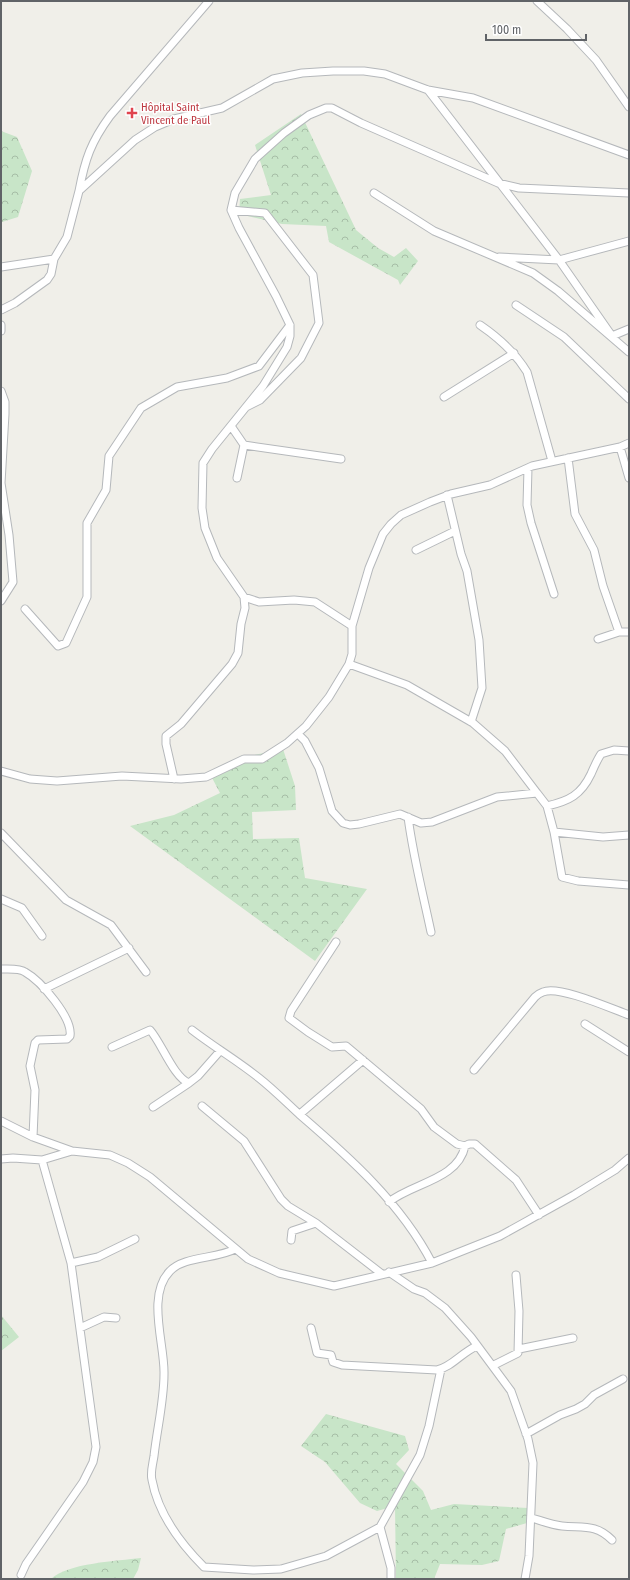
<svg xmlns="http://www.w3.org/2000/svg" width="630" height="1580" font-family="'Fira Sans Condensed',sans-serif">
<defs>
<pattern id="forest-crowns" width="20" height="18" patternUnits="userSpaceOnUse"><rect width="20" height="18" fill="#c8e5c8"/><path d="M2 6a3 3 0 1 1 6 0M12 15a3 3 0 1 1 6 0" fill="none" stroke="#a6bda6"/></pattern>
</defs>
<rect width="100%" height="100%" fill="#f0efe9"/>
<!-- forest -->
<path fill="url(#forest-crowns)" d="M301,114l55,116 22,18 16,9 12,-9 12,13 -18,24 -2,-5 -69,-38 -3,-16 -44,-2 -43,-10 1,-15 31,-4 -16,-50z
M1,131l16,6 15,34 -14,46 -16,5z
M283,749l12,37 1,24 -44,2 1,27 46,-1 6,40 62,11 -52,72 -185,-135 44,-11 46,-22 -10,-19 35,-17z
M1,1315l18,22 -18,14z
M326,1414l79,22 4,14 -13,14 27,27 8,19 23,-6 74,4 -1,15 -21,6 -7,32 -17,4 -42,-1 -6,15h-38l-1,-73 -18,5 -17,-8 -35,-41 -24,-16z
M141,1558l-3,12 -5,9h-82c16,-16 67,-18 90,-21z"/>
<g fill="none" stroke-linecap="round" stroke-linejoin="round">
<!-- minor casing -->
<g stroke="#b5b8bb" stroke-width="9">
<path id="minor" d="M537,1l30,28 29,31 33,47
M428,90l131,170 53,76 17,-7
M79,191c6,-32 12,-49 31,-75l99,-115
M374,193l60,38 99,42 25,18 71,61
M231,210l34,3 48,62 6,48 -18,35 -41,42 -14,7
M499,257l60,3 70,-19
M1,267l53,-8
M516,305l48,32 65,62
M1,310l14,-7 32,-23 4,-6 3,-15 13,-22 12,-46 56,-51 20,-13 19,-8 48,-11 51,-29 29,-6 31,-2h31l21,3 43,16 45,8 156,57
M1,325v6
M480,325c19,13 35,27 47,47l25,89
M1,391l4,11v12l-4,69 8,52 4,47 -12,19
M444,397l70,-44
M231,426l13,19 97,14
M620,447l9,31
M568,458l7,56 19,36 9,36 16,46
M528,468l-1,37 4,18 23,71
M237,478l7,-33
M447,495l14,59 6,17 12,69 3,48 -11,34
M416,550l39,-19
M244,597l15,5 35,-2 21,2 37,24
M25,609l33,37 8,-3 21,-46v-74l19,-33 3,-34 32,-48 36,-21 50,-9 32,-12 31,-41
M598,639l21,-7h10
M349,664l58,21 66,38 32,28 32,42
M298,734l7,7 14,27 13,43 11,12 7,2 9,-1 41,-10 21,9 11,-1 65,-25 40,-4 10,13c22,-5 34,-11 44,-32 3,-7 6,-14 10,-20l13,-4 15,1
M1,771l29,8 27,2 65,-5 59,3 25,-2 38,-18h18l25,-16 19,-17 23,-29 20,-33 3,-10v-28l17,-58 14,-34 8,-10 10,-9 29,-13 21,-8 39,-9 42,-19 88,-19 9,-4
M174,779l-8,-35v-8l15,-12 51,-60 6,-11 3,-29 4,-16 -1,-11 -27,-39 -12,-30 -3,-20 1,-45 9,-14 51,-63 24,-39 3,-11v-11l-14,-29 -37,-68 -8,-18 4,-17 20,-34 29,-26 25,-18 17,-7h6l29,15 137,60 21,5 110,5
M547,806l7,26 8,45 16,4 51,4
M408,817c5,39 15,77 23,115
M554,832l49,5 26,-2
M1,833l65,67 45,25 35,47
M1,899l21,9 20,28
M336,942l-45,69 -2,7 19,14 24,15 14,-1 75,63 13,18 23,17 8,2 4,-2h6l41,36 23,35
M1,969c7,0 19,-1 24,3 16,9 48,46 45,64l-3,3 -29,1 -3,3 -5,23 5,24 -2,47
M44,989l85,-41
M585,1024l44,28
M192,1030c22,17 46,31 67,48 14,11 27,24 40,36 50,43 102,89 133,149
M112,1047l38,-17c11,12 24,48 39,53l9,-7 22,-25
M474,1070l61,-73c2,-2 5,-4 8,-5 16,-7 69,17 86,23
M202,1106l42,35 37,58 7,7 28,17
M153,1107l36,-24
M300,1114l63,-54
M1,1121l32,16 39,14 38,4 18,8 22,14 98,82 31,14 55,13 98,-23 68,-27 74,-41 41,-25 14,-12
M1,1159l12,-1 29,2 30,-9
M389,1202c23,-19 69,-22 76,-56
M291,1240l1,-9 24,-8 66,51
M235,1249c-18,10 -51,7 -65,22 -24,24 -5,74 -6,103 0,27 -7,55 -10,82 -1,7 -4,17 -2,24 6,33 29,64 52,87l49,3 28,-1 45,-13 54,-29 40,-72 9,-29 12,-57
M71,1263l27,-6 37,-18
M389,1272l25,17 11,4 20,15 26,29 40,54 17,48 5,24 -4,93 -4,23
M80,1328l24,-11 12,1
M311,1328l6,25 14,2 2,7 9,3 95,5c15,-3 25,-18 40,-24
M519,1349l54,-11
M494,1365l24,-12 1,-42 -3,-36
M526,1434l34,-19 16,-6 9,-5 9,-9 29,-16
M532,1518c10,3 20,7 30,8 22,2 34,-2 50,14
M380,1527l11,41v11
M21,1575l5,-11 57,-82 10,-20 3,-15 -25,-184 -29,-103"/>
</g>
<!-- minor -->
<use href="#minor" stroke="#fff" stroke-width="7"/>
</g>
<!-- markers -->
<path fill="#e0444e" stroke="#fff" stroke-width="1.5" d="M130 107h4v4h4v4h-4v4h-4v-4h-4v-4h4z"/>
<g text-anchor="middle" stroke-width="3" stroke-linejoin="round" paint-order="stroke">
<!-- health labels -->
<g font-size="11" fill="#be3a42" stroke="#fff" text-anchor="start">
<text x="141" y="111">Hôpital Saint<tspan x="141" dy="13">Vincent de Paul</tspan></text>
</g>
</g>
<!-- border -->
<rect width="630" height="1580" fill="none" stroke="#606367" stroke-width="4"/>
<!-- scale -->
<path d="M486 34v6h100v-6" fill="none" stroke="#606367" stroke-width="2"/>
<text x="492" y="34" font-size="12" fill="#606367" stroke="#ffffff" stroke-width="3" paint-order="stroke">100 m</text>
</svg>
